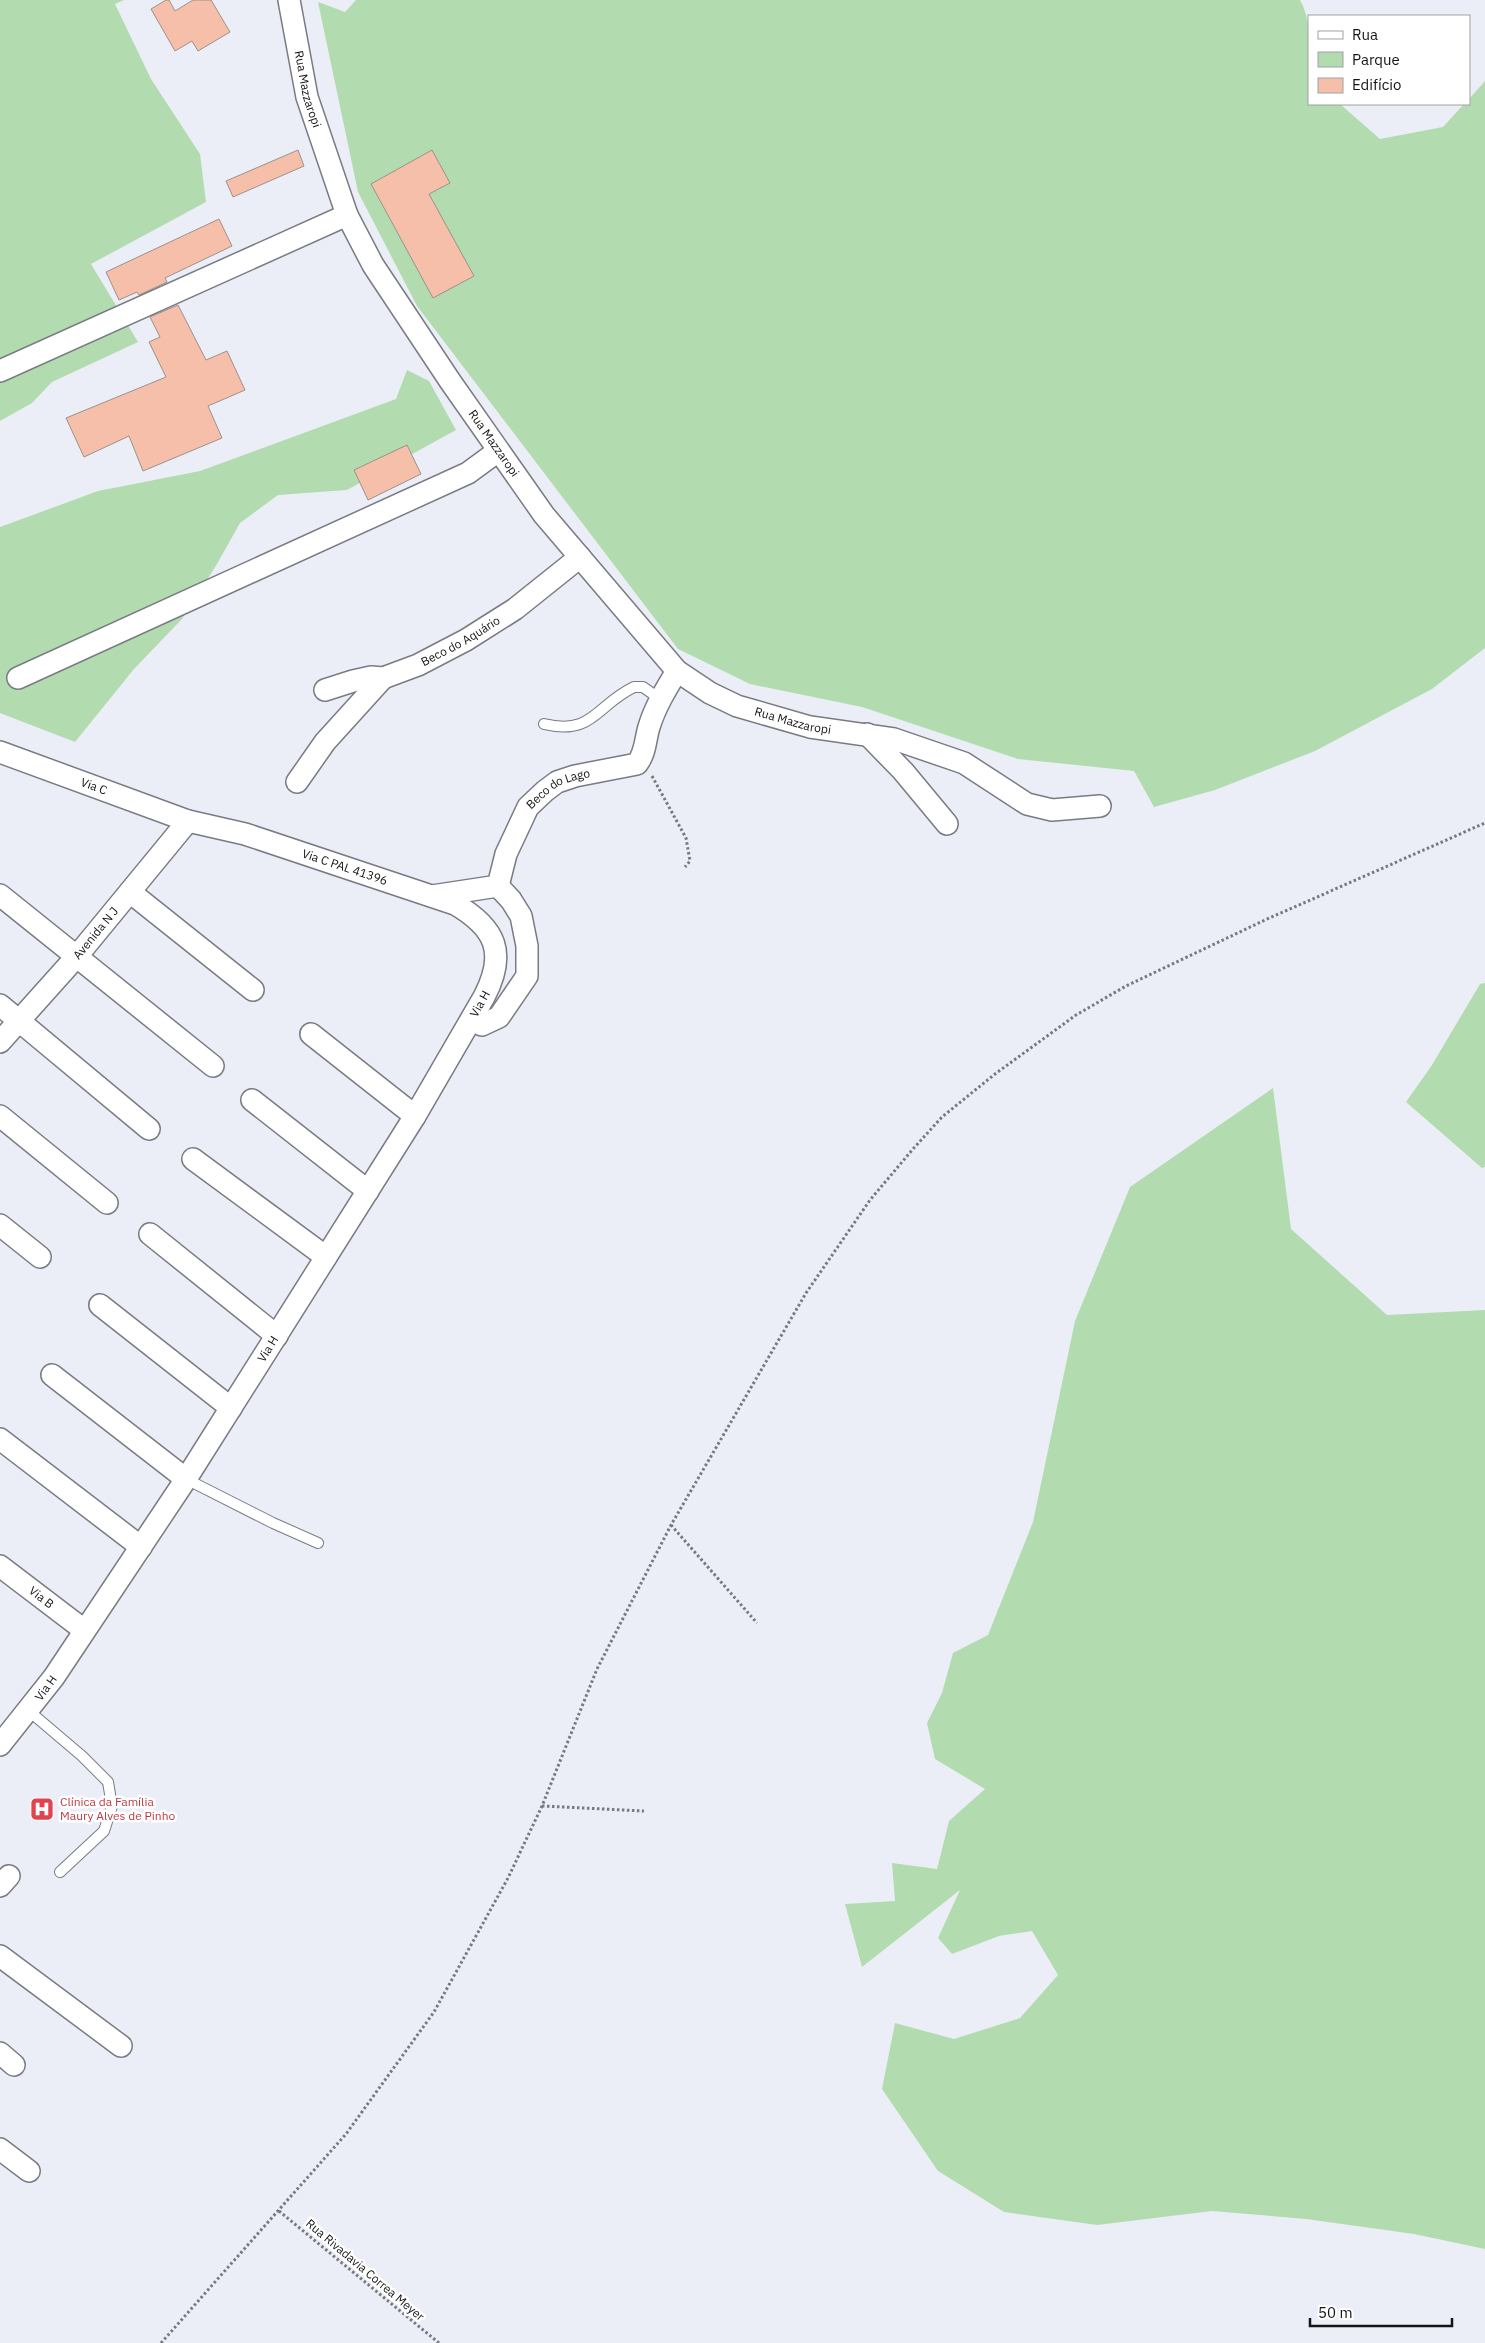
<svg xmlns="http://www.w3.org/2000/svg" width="1485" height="2343" font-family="'IBM Plex Sans',sans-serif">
<rect width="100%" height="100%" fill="#eceef7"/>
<!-- green -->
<path fill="#b2dcaf" d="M0,0h124l-9,4 36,75 49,75 6,48 -115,62 47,78 -86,40 -20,21 -32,18z
M356,0h944c15,25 9,75 9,104h31l40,35 63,-12 21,-23h5v-5l16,-18v567l-53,41 -117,62 -100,39 -61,17 -20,-36 -116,-12 -156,-52 -112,-23 -72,-35 -261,-343 -59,-114 -40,-190 27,10z
M407,370l22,11 27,49 -109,60 -69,5 -38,28 -23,41 -35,55 -48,50 -59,73 -75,-29v-186l98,-36 102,-20 196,-72z
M1485,983v184l-3,1 -76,-66 26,-37 48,-81z
M1273,1088l18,141 96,86 98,-5v939l-71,-15 -108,-15 -94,-8 -115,14 -93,-13 -66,-41 -56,-82 13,-66 59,16 66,-21 38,-43 -26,-44 -33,5 -47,18 -14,-16 22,-48 -98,77 -17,-63 50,-3 -3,-38 45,6 12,-48 36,-32 -50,-30 -8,-36 15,-30 11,-40 35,-18 45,-113 42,-201 55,-134z"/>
<!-- building -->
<path fill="#f6bfa9" stroke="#9b918d" d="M166,0h3l6,11 18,-11h18l19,32 -32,19 -6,-10 -17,10 -24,-42z
M298,150l6,16 -71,31 -7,-16z
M432,150l18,33 -21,11 45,82 -41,22 -62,-114z
M219,219l13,27 -67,32 2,4 -28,13 -2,-3 -18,8 -13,-28z
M178,305l28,55 21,-9 18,39 -37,16 14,32 -79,33 -14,-35 -45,21 -18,-39 100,-41 -17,-35 11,-5 -10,-20z
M407,445l14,29 -53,26 -14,-30z"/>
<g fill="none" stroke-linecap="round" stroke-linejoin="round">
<!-- service casing -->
<g stroke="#797b83" stroke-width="12">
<path id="service" d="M544,724c49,12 52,-19 90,-37h9l17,12
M186,1479l87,44 45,20
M29,1711l53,45 26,26 4,24 -8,25 -44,41"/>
</g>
<!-- minor casing -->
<g stroke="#797b83" stroke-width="24">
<g id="minor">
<path id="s1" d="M289,0l18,97 40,118 26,50 77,116 94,134 133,156 33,22 27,13 73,21 84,12 70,24 63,41 25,6 48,-4"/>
<path d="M0,371l347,-156"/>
<path d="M18,678l450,-205 30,-22"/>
<path id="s2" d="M325,690l28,-9 18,-4 12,1 35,-13 48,-25 49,-31 65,-52"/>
<path d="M867,734l36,37 44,53"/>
<path id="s3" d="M0,752l188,69 57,13 210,70c41,24 52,49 29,93l-69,119 -229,363 -132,198 -54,68"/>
<path d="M297,782l28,-40 58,-64"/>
<path d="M130,892l123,98"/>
<path d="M0,895l213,171"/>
<path id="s4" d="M432,896l66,-10 8,-32 22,-47 17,-16 12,-9 18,-6 62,-12c9,-12 8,-24 12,-37 6,-20 17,-38 28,-56"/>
<path d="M0,1005l149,124"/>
<path d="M471,1020l11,5 17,-8 28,-41v-30l-6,-30 -10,-16 -13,-14"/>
<path d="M311,1034l104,82"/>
<path id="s5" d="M0,1042l77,-86 111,-135"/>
<path d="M252,1100l116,91"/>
<path d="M0,1116l107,87"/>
<path d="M193,1159l133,98"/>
<path d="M0,1225l40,32"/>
<path d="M150,1234l127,102"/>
<path d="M100,1305l131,103"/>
<path d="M52,1375l134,104"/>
<path d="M0,1439l141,108"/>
<path id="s6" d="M0,1566l84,64"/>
<path d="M0,1886l9,-10"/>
<path d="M0,1956l121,90"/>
<path d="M0,2053l14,12"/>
<path d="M0,2149l29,22"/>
</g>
</g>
<!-- path -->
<path stroke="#78797f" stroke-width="3" stroke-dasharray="2.5 2.5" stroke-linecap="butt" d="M652,776l34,62 4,23 -5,6
M671,1525l86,98
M542,1806l102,5
M279,2211l160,132
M161,2343l185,-209 88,-122 74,-134 34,-72 55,-137 74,-144 135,-232 64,-93 43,-51 29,-32 53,-43 81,-59 50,-29 139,-66 220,-97"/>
<!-- service -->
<use href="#service" stroke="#fff" stroke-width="10"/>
<!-- minor -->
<use href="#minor" stroke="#fff" stroke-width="21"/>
</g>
<!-- icons -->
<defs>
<g id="hospital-square" transform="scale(1.25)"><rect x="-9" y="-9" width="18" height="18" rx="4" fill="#e0444e" stroke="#fff"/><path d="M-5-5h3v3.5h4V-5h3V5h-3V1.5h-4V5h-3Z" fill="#fff"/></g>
</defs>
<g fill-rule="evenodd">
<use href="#hospital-square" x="42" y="1809"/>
</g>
<g text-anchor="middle" stroke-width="5" stroke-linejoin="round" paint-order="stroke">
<!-- street labels -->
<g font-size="12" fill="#141417" stroke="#fff">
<text dy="4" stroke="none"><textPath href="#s1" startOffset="91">Rua Mazzaropi</textPath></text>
<text dy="4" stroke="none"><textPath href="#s1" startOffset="495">Rua Mazzaropi</textPath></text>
<text dy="4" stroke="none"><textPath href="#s2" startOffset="146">Beco do Aquário</textPath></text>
<text dy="4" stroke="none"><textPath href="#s1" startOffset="915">Rua Mazzaropi</textPath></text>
<text dy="4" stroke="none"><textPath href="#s3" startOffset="100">Via C</textPath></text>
<text dy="4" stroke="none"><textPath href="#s4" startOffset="188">Beco do Lago</textPath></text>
<text dy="4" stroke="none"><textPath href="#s3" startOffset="364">Via C PAL 41396</textPath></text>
<text dy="4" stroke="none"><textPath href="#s5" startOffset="145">Avenida N J</textPath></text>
<text transform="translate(480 1004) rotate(-61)" y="4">Via H</text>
<text transform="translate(268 1349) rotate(-58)" y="4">Via H</text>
<text dy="4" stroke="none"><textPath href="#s6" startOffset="52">Via B</textPath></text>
<text transform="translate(46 1688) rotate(-54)" y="4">Via H</text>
<text transform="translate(365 2270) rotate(40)" y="4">Rua Rivadavia Correa Meyer</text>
</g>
<!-- health labels -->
<g font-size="12" fill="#be3a42" stroke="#fff" text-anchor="start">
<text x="60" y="1806">Clínica da Família<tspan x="60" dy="14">Maury Alves de Pinho</tspan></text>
</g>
</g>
<!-- legend -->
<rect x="1308" y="15" width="162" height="90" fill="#ffffff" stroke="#a1a1a2"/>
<rect x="1318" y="31" width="25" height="8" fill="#ffffff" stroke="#a1a1a2"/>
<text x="1352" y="40" font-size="15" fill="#141417">Rua</text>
<rect x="1318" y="52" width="25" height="15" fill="#b2dcaf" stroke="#a1a1a2"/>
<text x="1352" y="65" font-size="15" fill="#141417">Parque</text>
<rect x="1318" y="78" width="25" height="15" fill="#f6bfa9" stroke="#a1a1a2"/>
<text x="1352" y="90" font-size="15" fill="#141417">Edifício</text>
<!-- scale -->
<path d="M1310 2318v8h142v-8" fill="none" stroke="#141417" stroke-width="2.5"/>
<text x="1318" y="2318" font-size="15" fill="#141417" stroke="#ffffff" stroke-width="4" paint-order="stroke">50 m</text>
</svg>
